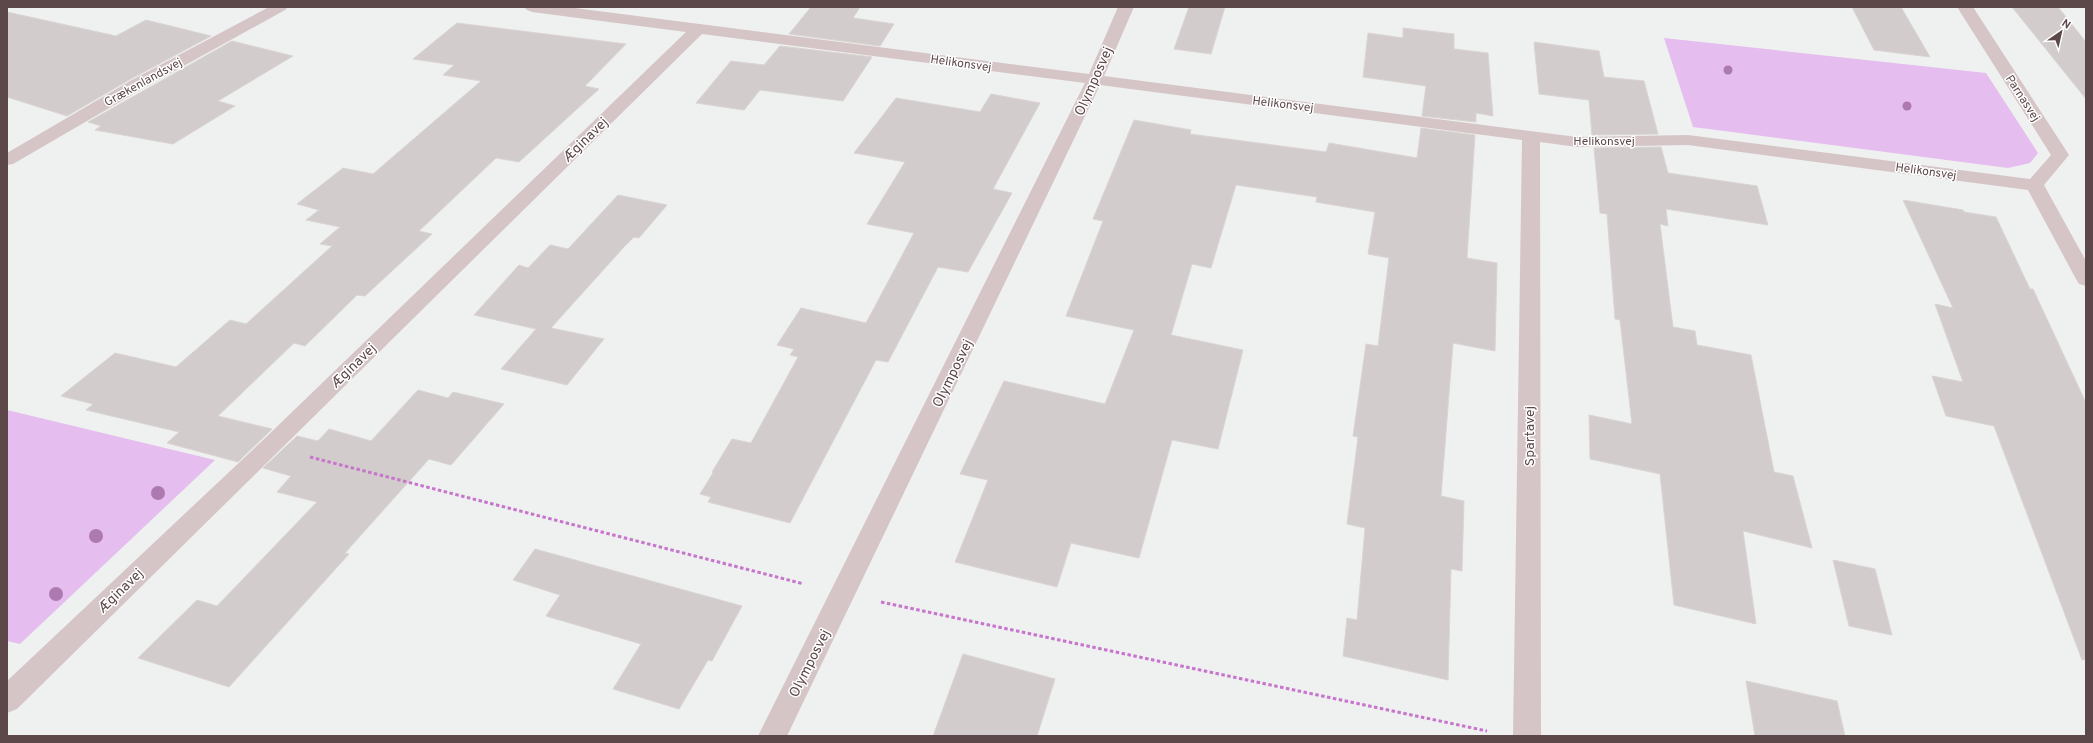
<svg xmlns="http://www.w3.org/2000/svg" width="2093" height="743" font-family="Overpass,sans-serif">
<rect width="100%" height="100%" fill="#eef1f0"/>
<!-- green -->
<path fill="#e5bdef" d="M1664,38l322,35 52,80 -8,10 -22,5 -315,-41z
M7,410l208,50 -195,184 -13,-3z"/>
<!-- building -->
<path fill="#d3cccc" stroke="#dad4d3" d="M811,7h49l-7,11 41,6 -14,22 -91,-12z
M1189,7h36l-14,47 -37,-5z
M1852,7h49l29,50 -56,-7z
M2012,7h46l28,35v57z
M7,12l109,24 30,-16 65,16 -82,44 -62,36 -60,-19z
M457,23l169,21 -41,42 14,3 -80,73 -23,-4 -77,73 13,3 -67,62 -8,-1 -52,51 -11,-3 -76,73 54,13 -34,33 -71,-19 12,-11 -93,-22 7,-6 -32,-8 54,-43 61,14 54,-47 16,4 86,-78 -12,-2 20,-17 -34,-7 13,-10 -22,-6 46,-36 30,6 108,-93 -38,-6 11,-10 -41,-6z
M1403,28l51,6v15l34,4 5,63 -17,-3v9l-54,-6 4,-30 -63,-9 5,-44 35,5z
M232,41l61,15 -75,45 17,5 -62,38 -78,-14 6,-4 -13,-4z
M1534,42l65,9 5,26 40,4 14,53 -66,1 -3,-35 -50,-6z
M780,46l92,11 -29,44 -83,-11 -16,20 -48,-7 35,-42 33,4z
M991,94l49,9 -47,86 19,4 -44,79 -30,-5 -50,95 -12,-2 -86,163 -82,-21 3,-5 -11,-3 13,-21 -1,-1 20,-33 19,4 47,-86 -8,-2 4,-6 -17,-4 24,-37 65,15 48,-90 -47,-9 38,-62 -51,-9 42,-55 84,14z
M1134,120l57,10 -1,4 136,18 3,-9 88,15 4,-30 54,7 -8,123 30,5 -2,88 -42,-8 -12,153 23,5 -2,70 -11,-2 -3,111 -105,-24 4,-38 10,2 8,-92 -18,-4 11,-87 -5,-1 13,-92 12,2 11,-88 -21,-4 7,-42 -59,-10 1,-5 -81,-12 -25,83 -19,-4 -21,71 72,15 -25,99 -46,-9 -33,118 -68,-15 -14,44 -102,-25 33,-82 -28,-6 44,-93 101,23 29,-74 -68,-14 37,-95 -10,-2z
M1661,147l7,26 89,13 11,39 -102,-16 2,17 -8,-2 13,103 22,4 2,14 54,10 23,117 19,4 19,72 -69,-17 13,93 -82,-19 -14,-131 -70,-15 -1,-44 43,9 -12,-104 -5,-1 -8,-105 -7,-1 -6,-65z
M618,195l49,10 -28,33 -5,-1 -11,11 -72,80 53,11 -37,46 -66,-16 35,-40 -62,-14 45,-50 9,3 22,-23 18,4z
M1903,200l60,10 1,2 32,5 34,72h3l53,114v256l-4,1 -88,-234 -48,-10 -14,-40 31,6 -28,-78 18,4z
M418,390l30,8 5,-6 51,12 -53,61 -22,-6 -84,94 4,1 -120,133 -91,-29 59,-58 20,6 100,-104 -40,-10 14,-16 -28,-8 34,-32 21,5 11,-12 42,12z
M535,549l207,57 -30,55 -4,-1 -29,49 -66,-20 28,-45 -95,-28 14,-21 -47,-15z
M1833,560l42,9 17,66 -43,-9z
M963,654l92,25 -18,57h-104z
M1746,681l91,20 8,35h-90z"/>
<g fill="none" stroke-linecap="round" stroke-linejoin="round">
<!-- path -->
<path stroke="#c775cd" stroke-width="3" stroke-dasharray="3.5 2.5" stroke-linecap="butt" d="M310,457l494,127
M881,602l606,129"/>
<!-- street -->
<path fill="#d6c5c7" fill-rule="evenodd" d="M269,7h19l-3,3 -143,79 -129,75 -6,1v-12l123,-72z
M524,7h43l522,67 29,-67h16l-30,69 473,61 111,-2 342,44 21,-24 -94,-148h16l96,148 -25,30 42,76v25l-7,-2 -3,-5 -48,-89 -340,-45 -111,2 -37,-5 1,594h-28l9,-596 -422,-55 -313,651h-29l327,-653 -383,-49 -685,675 -10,4v-32l255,-240 424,-409 -154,-20 -5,-2z"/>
</g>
<!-- trees -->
<g fill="#ac79b1">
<circle cx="1728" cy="70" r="4.5"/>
<circle cx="1907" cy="106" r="4.5"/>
<circle cx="158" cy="493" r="7"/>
<circle cx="96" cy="536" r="7"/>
<circle cx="56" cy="594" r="7"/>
</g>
<g text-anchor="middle" stroke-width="3" stroke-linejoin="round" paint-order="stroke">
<!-- far-street labels -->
<g font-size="12" fill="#5c4749" stroke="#fff">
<text transform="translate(961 63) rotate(8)" y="4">Helikonsvej</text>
<text transform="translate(143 82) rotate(-29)" y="4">Grækenlandsvej</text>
<text transform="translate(2023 98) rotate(57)" y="4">Parnasvej</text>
<text transform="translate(1283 104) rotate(7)" y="4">Helikonsvej</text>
<text x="1604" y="145">Helikonsvej</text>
<text transform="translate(1926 171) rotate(8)" y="4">Helikonsvej</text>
</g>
<!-- street labels -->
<g font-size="14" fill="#5c4749" stroke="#fff">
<text transform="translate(1093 81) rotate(-66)" y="5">Olymposvej</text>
<text transform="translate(585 139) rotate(-44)" y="5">Æginavej</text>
<text transform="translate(353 365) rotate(-44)" y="5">Æginavej</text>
<text transform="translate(952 373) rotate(-64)" y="5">Olymposvej</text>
<text transform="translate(1529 436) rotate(-90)" y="5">Spartavej</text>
<text transform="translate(120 590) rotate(-44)" y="5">Æginavej</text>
<text transform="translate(809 663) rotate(-63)" y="5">Olymposvej</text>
</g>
</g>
<!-- border -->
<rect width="2093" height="743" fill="none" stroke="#5c4749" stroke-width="16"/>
<!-- north arrow -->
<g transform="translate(2061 32) rotate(34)" stroke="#ffffff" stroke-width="3" paint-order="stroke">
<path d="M0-3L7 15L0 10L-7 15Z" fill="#5c4749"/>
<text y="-6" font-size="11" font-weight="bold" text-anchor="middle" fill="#5c4749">N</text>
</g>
</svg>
